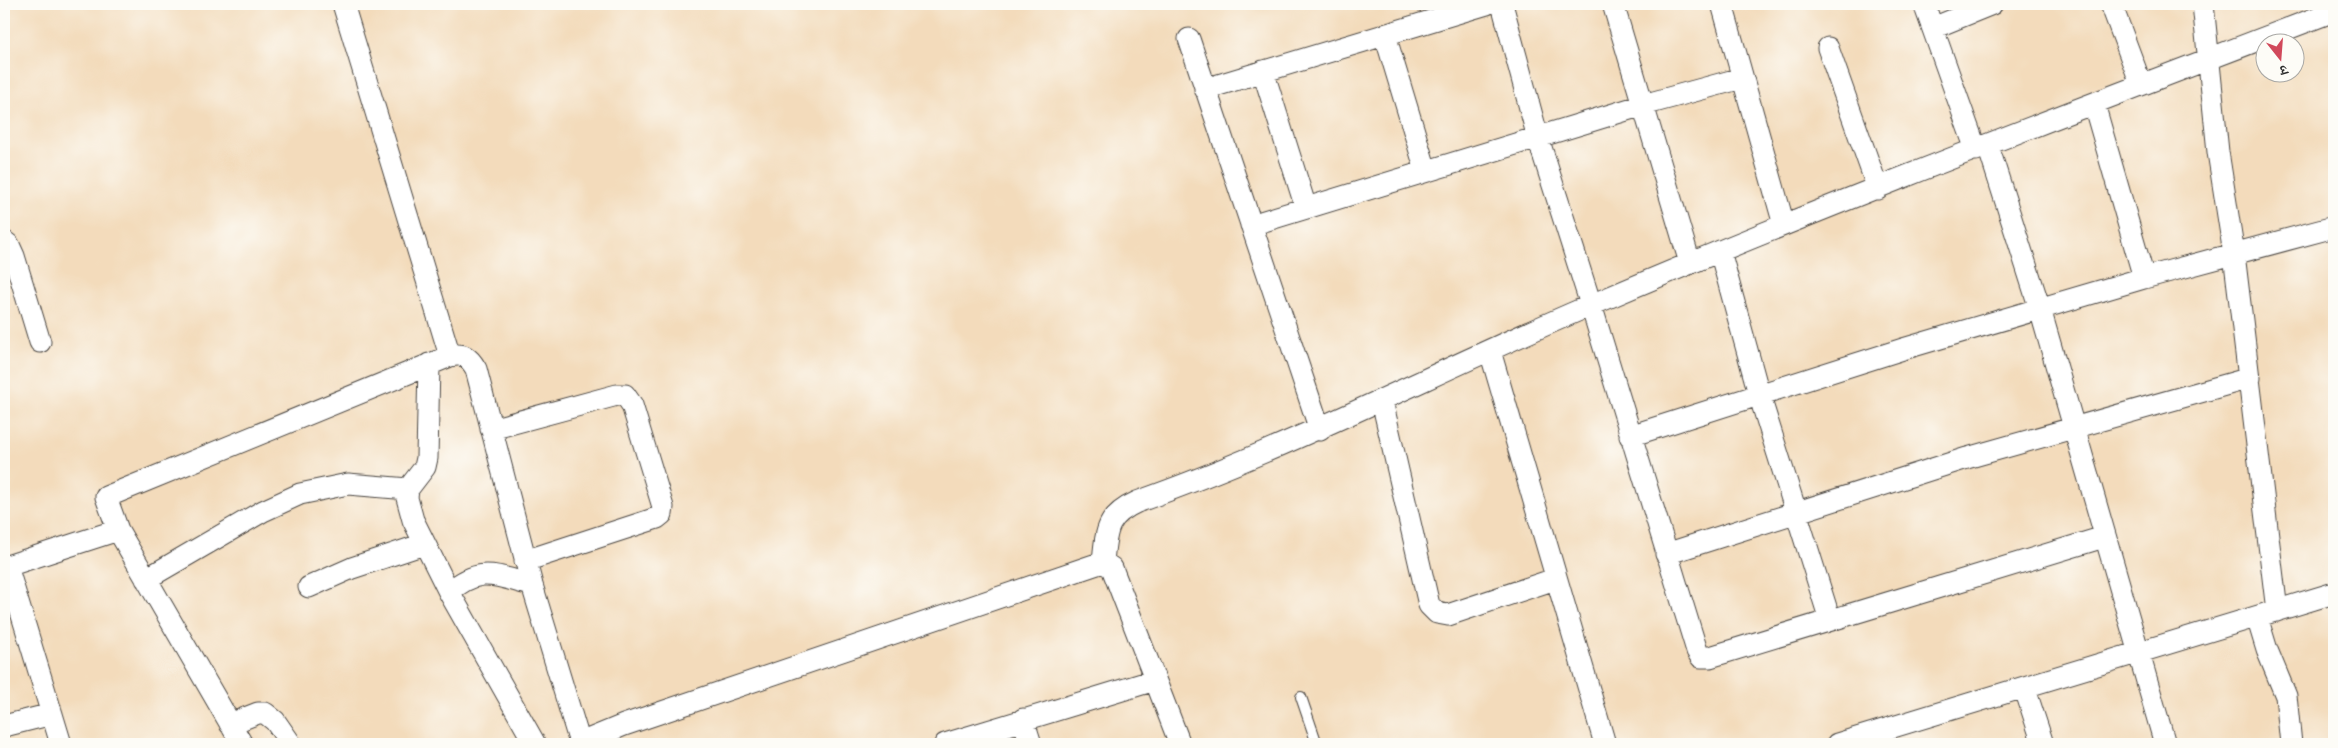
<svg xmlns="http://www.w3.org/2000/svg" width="2338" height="748" font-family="'IM FELL English','Noto Serif Devanagari',serif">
<rect width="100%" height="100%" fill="#fdfcf7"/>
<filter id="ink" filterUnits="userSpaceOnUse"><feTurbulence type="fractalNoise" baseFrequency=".02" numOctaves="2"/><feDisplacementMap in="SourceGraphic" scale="10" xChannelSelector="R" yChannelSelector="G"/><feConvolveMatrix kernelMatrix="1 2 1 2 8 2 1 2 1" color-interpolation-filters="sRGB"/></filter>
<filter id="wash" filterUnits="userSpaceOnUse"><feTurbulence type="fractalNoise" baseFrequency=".0096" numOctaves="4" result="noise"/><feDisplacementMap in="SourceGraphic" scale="20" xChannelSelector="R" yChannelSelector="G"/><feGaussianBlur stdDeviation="1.12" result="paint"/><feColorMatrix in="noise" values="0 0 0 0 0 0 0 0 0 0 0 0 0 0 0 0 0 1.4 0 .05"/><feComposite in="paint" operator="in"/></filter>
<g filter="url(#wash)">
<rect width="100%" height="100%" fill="#f3dbbb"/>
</g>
<g filter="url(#ink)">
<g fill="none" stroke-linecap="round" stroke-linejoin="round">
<!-- lane casing -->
<g stroke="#494541" stroke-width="12">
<path id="lane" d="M1301,697l16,47"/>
</g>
<!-- street casing -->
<g stroke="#494541" stroke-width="23">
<path id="street" d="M343,4l107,352
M1502,4l36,134 53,167 106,346 4,6h9l394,-120
M1613,4l77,259
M1722,4l62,221
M1924,4l52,146
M2111,4l30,80
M2203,4l15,148 16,102 43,357
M1933,28l59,-24
M1385,35l41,136
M1189,39l131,391
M1828,48l50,141
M1263,71l43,137
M1205,89l282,-85
M2094,104l50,174
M1988,146l52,163 125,435
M1251,225l392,-120 99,-27
M4,241l5,4 5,11 26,86
M1720,251l39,143 71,226
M1490,351l115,393
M429,364l-2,94 -2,9 -17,22 -1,9 6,22 36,72 86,152
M1382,401l47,204 8,8 11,2 107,-36
M491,429l126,-34h8l7,10 31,102 -1,7 -5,4 -132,43
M1630,436l273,-87 241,-71 190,-51
M118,530l124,214
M1666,554l301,-96 283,-80
M1103,562c3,-31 3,-46 34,-60 158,-56 305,-134 459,-199 243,-104 491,-197 738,-292
M1103,562l9,6 68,176
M7,566l54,178
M4,567l114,-37 -12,-33 344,-141c14,-3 19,1 26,13l56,216 48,158
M146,579l117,-68 37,-17 48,-10 60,5
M309,587l43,-19 72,-24
M449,592c32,-27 46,-16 83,-7
M2257,617l10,33 19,46 5,48
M2025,689l18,55
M1023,719l8,25
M230,724l28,-11h7l10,8 16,23
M4,726l48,-12
M578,744l46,-19 479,-163
M945,744l210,-64
M1837,744l497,-151"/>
</g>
<!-- lane -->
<use href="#lane" stroke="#fff" stroke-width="10"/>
<!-- street -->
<use href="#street" stroke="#fff" stroke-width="21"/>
</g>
</g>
<!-- margin -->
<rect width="2338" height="748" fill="none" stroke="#fdfcf7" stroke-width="20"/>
<!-- north arrow -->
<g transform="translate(2280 58) rotate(163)"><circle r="24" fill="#fdfcf7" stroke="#a9a8a5"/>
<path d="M0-4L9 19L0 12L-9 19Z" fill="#d1495b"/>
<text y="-8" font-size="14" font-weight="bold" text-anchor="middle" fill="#2b2b2b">उ</text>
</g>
</svg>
